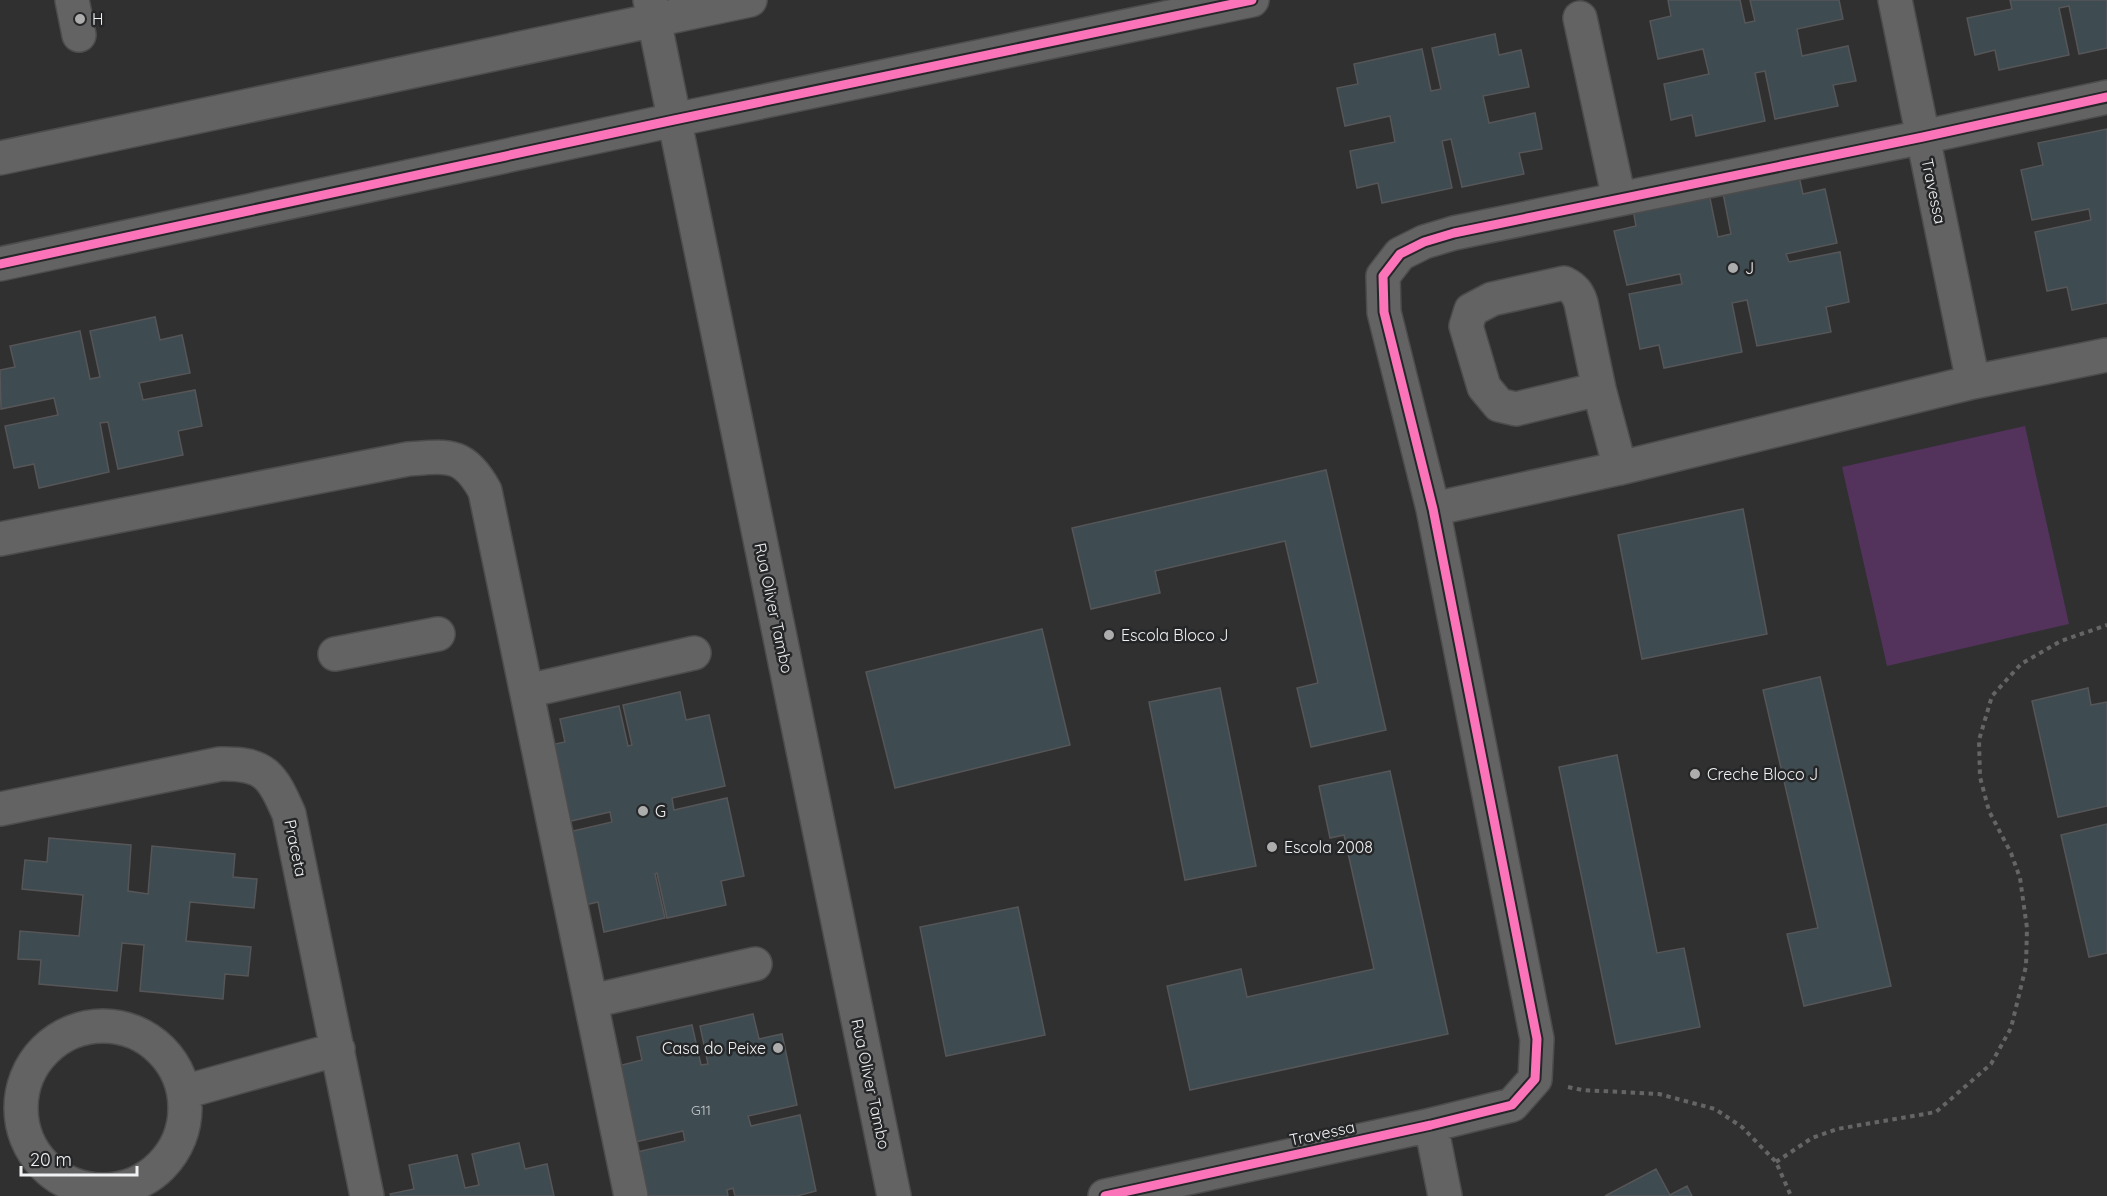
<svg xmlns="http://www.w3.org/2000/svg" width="2107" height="1196" font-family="Quicksand,sans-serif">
<rect width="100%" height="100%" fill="#303031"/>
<!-- park -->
<path fill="#53335c" d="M2025,426l44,198 -182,42 -45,-199z"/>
<!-- building -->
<path fill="#3e4b50" stroke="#565658" stroke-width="1.5" d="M1668,0h72l5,23 10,-2 -5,-21h89l4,19 -46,10 5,27 46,-10 8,35 -23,4 5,21 -63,13 -10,-48 -10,2 10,48 -69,15 -4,-21 -21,5 -7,-36 45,-10 -6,-25 -45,10 -8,-38 21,-5z
M2010,0h97v48l-28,6 -10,-48 -10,2 10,47 -70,15 -4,-20 -20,5 -8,-37 45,-9z
M1495,34l4,21 22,-5 8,37 -46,9 6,27 46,-10 7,36 -23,4 5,21 -62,13 -11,-48 -9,2 10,47 -70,15 -4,-20 -21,5 -7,-37 45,-9 -5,-26 -45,10 -8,-38 21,-4 -4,-20 68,-15 9,42 10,-2 -9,-41z
M2107,129v174l-35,7 -5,-23 -20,4 -12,-59 56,-12 -2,-11 -57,11 -11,-50 22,-5 -5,-22z
M1798,172l5,22 22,-5 12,54 -51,11 3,8 51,-10 9,50 -23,5 5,25 -74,14 -10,-46 -15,3 10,49 -78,16 -5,-23 -19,4 -11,-55 53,-10 -2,-10 -53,11 -13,-54 22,-5 -4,-22 76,-15 10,48 13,-3 -9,-46z
M155,317l5,23 22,-5 8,38 -51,10 4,17 52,-10 7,36 -24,5 5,24 -65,14 -10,-47 -8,1 9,49 -70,16 -5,-24 -20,4 -9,-42 53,-11 -4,-17 -53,11 -1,-39 15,-3 -5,-21 70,-15 10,48 10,-2 -10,-46z
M1326,470l60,260 -75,17 -14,-59 21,-5 -33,-142 -130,30 5,22 -69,16 -19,-81z
M1743,509l24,125 -125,25 -24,-124z
M1042,629l28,116 -175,43 -29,-116z
M1820,677l71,309 -87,20 -17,-72 31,-6 -55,-238z
M1220,688l36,178 -71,14 -36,-178z
M2088,688l3,17 16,-3v104l-49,11 -26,-116z
M680,692l6,28 23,-5 16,71 -53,12 2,12 53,-12 17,78 -23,5 5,24 -59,13 -10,-45 -2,1 10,44 -61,14 -6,-30 -22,5 -16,-73 52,-12 -2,-10 -52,12 -17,-77 24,-5 -5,-23 59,-13 9,40 4,-1 -9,-40z
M1617,755l40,198 27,-5 16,79 -84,17 -57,-277z
M1390,771l58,263 -258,56 -23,-104 74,-17 6,28 127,-28 -30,-134 -14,3 -11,-52z
M2107,824v129l-18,4 -28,-122z
M49,838l82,7 -3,46 20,3 4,-48 83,8 -2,23 24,2 -3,29 -64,-6 -4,39 65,6 -3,29 -23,-2 -2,25 -83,-8 4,-46 -22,-2 -5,48 -78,-7 2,-24 -23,-1 2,-28 59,5 4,-41 -61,-6 3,-29 22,2z
M1018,907l27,128 -99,21 -26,-129z
M753,1014l6,25 23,-5 15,71 -49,11 3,10 49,-11 16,76 -19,5h-62l-2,-8 -6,2 1,6h-81l-10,-44 48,-11 -2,-10 -48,11 -17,-76 24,-6 -5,-23 55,-12 9,40 7,-1 -8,-38z
M519,1143l6,26 22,-5 7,32h-163l-1,-2 24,-5 -5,-24 48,-10 8,33 14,-3 -7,-31z
M1656,1169l14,26 17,-9 5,10h-87z"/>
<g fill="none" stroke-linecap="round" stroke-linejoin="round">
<!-- minor casing -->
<g stroke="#4c4c4d" stroke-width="36">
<path id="minor" d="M72,0l7,35
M650,0l244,1196
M1895,0l78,382
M1580,18l39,181
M0,158l750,-158
M0,264l674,-144 578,-120
M1599,389l-83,20 -17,-4 -15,-18 -18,-61 5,-16 21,-11 72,-16c10,5 14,10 17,20l18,86 21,79
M1433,509l187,-41 353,-86 134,-27
M0,539l408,-80c40,-3 56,-7 77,32l146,705
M335,654l103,-20
M527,691l167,-38
M0,809l220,-45c45,-1 52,11 69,50l78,382
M592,1001l163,-37
M21 1108a82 82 0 1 1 164 0a82 82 0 1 1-164 0Z
M184,1092l154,-43
M1431,1125l14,71
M1105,1196l326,-71 81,-20 23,-26 2,-40 -104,-530 -49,-197 -1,-36 17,-22 24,-12 30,-9 469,-96 184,-40"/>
</g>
<!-- path -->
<path stroke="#656566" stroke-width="4" stroke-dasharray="4.5 4.5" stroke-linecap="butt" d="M1568,1087l14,3 77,4 56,15 27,18 34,35 15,34
M1776,1162l36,-24 25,-9 99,-17 55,-48 20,-36 15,-62 1,-38 -7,-50 -9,-25 -22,-42 -9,-34 -1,-37 13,-44 29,-32 40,-23 46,-16
M73,1196l4,-9"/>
<!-- minor -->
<use href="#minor" stroke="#636364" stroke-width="33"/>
<!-- cycleway casing -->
<g stroke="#252628" stroke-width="13">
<path id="cycleway" d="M0,264l674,-144 578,-120
M1105,1196l326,-71 81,-20 23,-26 2,-40 -104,-530 -49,-197 -1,-36 17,-22 24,-12 30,-9 469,-96 184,-40"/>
</g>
<!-- cycleway -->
<use href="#cycleway" stroke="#fb73b8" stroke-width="9"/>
</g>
<!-- markers -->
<g fill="#adadae" stroke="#252628" stroke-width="2">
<circle cx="80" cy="19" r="6"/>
<circle cx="1733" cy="268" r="6"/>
<circle cx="1109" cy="635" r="6"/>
<circle cx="1695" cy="774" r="6"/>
<circle cx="643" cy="811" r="6"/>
<circle cx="1272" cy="847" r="6"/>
<circle cx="778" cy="1048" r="6"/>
</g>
<g text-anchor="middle" stroke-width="5" stroke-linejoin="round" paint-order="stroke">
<!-- number labels -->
<g font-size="14" fill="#c4c8ca">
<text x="701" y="1115">G11</text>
</g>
<!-- poi labels -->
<g font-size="16" fill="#f0f1f2" stroke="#252628" text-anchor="start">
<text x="92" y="25">H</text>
<text x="1745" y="274">J</text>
<text x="1121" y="641">Escola Bloco J</text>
<text x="1707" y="780">Creche Bloco J</text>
<text x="655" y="817">G</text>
<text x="1284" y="853">Escola 2008</text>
<text x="766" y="1054" text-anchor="end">Casa do Peixe</text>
</g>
<!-- street labels -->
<g font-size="16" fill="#f0f1f2" stroke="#252628">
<text transform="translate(1934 191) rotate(78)" y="6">Travessa</text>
<text transform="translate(774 608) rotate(78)" y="6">Rua Oliver Tambo</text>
<text transform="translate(296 848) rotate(78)" y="6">Praceta</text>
<text transform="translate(871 1084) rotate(78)" y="6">Rua Oliver Tambo</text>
<text transform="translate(1322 1133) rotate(-12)" y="6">Travessa</text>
</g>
</g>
<!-- scale -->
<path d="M21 1166v9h116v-9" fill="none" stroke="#f0f1f2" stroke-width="3"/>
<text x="30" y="1166" font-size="18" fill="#f0f1f2" stroke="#252628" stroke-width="4.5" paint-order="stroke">20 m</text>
</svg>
